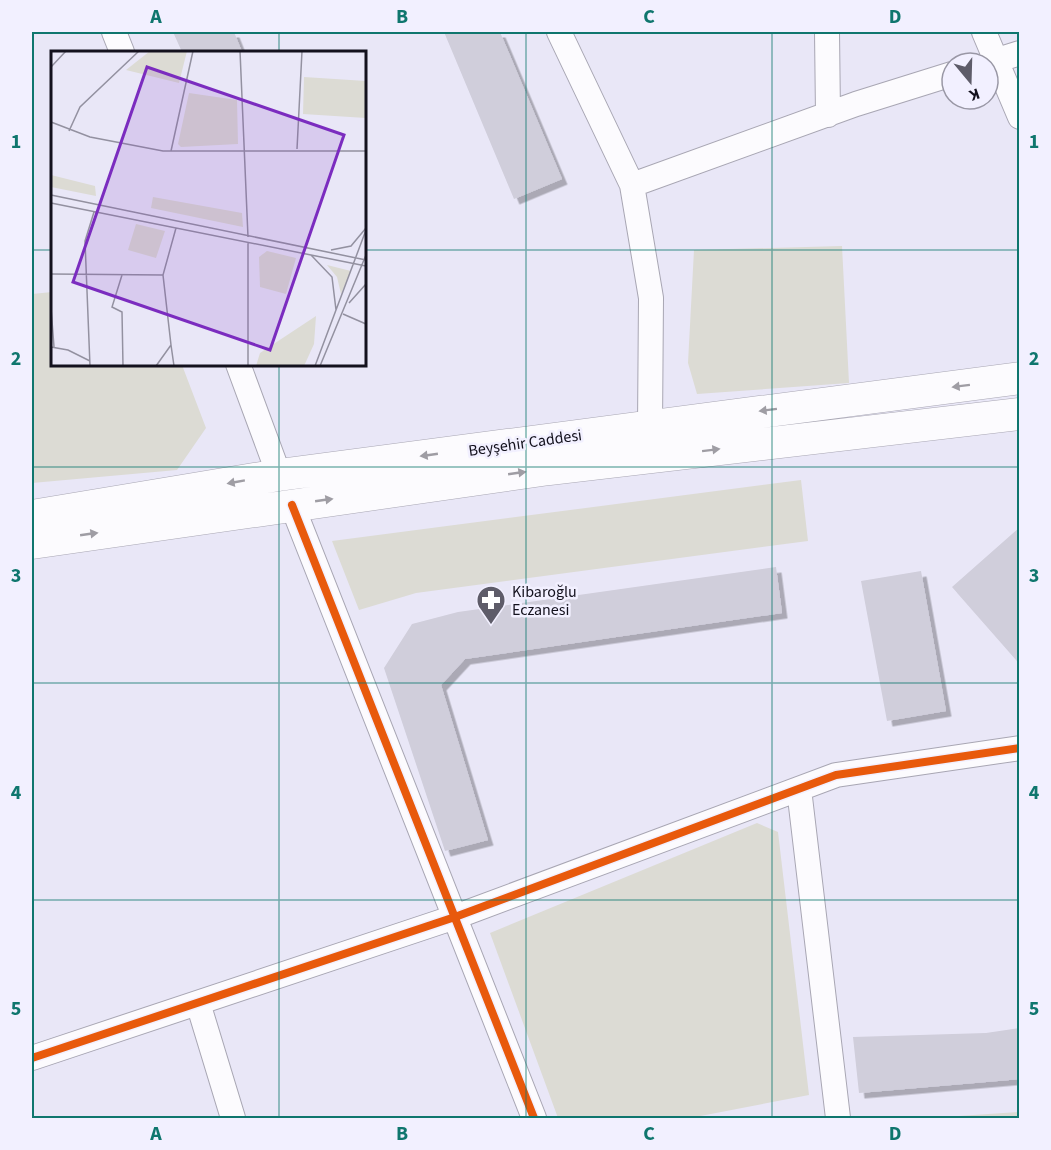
<svg xmlns="http://www.w3.org/2000/svg" width="1051" height="1150" font-family="'Source Sans 3',sans-serif">
<defs>
<filter id="shadow"><feDropShadow dx="5.5" dy="5.5" stdDeviation="0" flood-color="#0004"/></filter>
</defs>
<rect width="100%" height="100%" fill="#e9e7f7"/>
<!-- green -->
<path fill="#dcdbd4" d="M842,246l7,137 -152,11 -9,-31 6,-113z
M52,292v72l130,1 24,63 -29,42 -145,13v-189z
M801,480l7,61 -392,52 -57,17 -27,-69z
M757,823l21,9 31,263 -119,23h-132l-68,-185z
M1019,1112v6h-90z"/>
<!-- building -->
<path fill="#d0cedb" filter="url(#shadow)" d="M173,32h61l8,20h-60z
M444,32h56l62,147 -48,20z
M1020,527v131l-3,3 -65,-74z
M776,567l6,46 -317,46 -24,26 47,155 -43,11 -61,-183 28,-44 46,-12z
M921,571l25,140 -59,10 -26,-140z
M1020,1028v51l-161,14 -6,-56 133,-4z"/>
<g fill="none" stroke-linecap="round" stroke-linejoin="round">
<!-- minor casing -->
<g stroke="#a8a6b3" stroke-width="26">
<path id="minor" d="M114,32l8,20
M559,32l73,153 19,113 -1,128
M827,32l1,83
M984,32l36,85
M988,63l32,-10
M632,185l224,-81 96,-30
M238,364l41,111
M292,505l242,613
M799,789l39,329
M198,1003l35,115
M32,1058l423,-141 381,-142 184,-27"/>
</g>
<!-- major casing -->
<g stroke="#a8a6b3" stroke-width="33">
<path id="major" d="M32,516l247,-41 741,-97
M32,543l517,-74 471,-55"/>
</g>
<!-- minor -->
<use href="#minor" stroke="#fcfbfe" stroke-width="24"/>
<!-- major -->
<use href="#major" stroke="#fcfbfe" stroke-width="32"/>
<!-- cycleway casing -->
<g stroke="#f2f0ff" stroke-width="11">
<path id="cycleway" d="M292,505l242,613
M32,1058l423,-141 381,-142 184,-27"/>
</g>
<!-- cycleway -->
<use href="#cycleway" stroke="#e8590c" stroke-width="8"/>
</g>
<!-- one-way arrows -->
<defs><path id="oneway-solid" d="M-6-.8H1V-3.2L6.5 0L1 3.2V.8H-6Z" transform="scale(1.5)"/></defs>
<g fill="#9f9da4">
<use href="#oneway-solid" transform="translate(961 386) rotate(173)"/>
<use href="#oneway-solid" transform="translate(768 410) rotate(173)"/>
<use href="#oneway-solid" transform="translate(711 450) rotate(-7)"/>
<use href="#oneway-solid" transform="translate(429 455) rotate(172)"/>
<use href="#oneway-solid" transform="translate(517 473) rotate(-8)"/>
<use href="#oneway-solid" transform="translate(236 482) rotate(170)"/>
<use href="#oneway-solid" transform="translate(324 500) rotate(-8)"/>
<use href="#oneway-solid" transform="translate(89 534) rotate(-8)"/>
</g>
<!-- grid -->
<path fill="none" stroke="#0f766e" stroke-width="1.5" stroke-opacity="0.55" d="M279,32v20M526,32v1086M772,32v1086M32,250h20M364,250h656M279,364v754M32,467h988M32,683h988M32,900h988"/>
<!-- icons -->
<defs>
<g id="pharmacy-pin" transform="scale(1.5)"><path d="M0 17L-7.5 6A9.5 9.5 0 1 1 7.5 6Z" fill="#5e5c69" stroke="#f2f0ff"/><path d="M-2-6h4v4h4v4h-4v4h-4v-4h-4v-4h4Z" fill="#fff"/></g>
</defs>
<g fill-rule="evenodd">
<use href="#pharmacy-pin" x="491" y="600"/>
</g>
<g text-anchor="middle" stroke-width="5" stroke-linejoin="round" paint-order="stroke">
<!-- street labels -->
<g font-size="16" fill="#13111d" stroke="#f2f0ff">
<text transform="translate(525 442) rotate(-8)" y="6">Beyşehir Caddesi</text>
</g>
<!-- poi labels -->
<g font-size="16" fill="#13111d" stroke="#f2f0ff" text-anchor="start">
<text x="512" y="597">Kibaroğlu<tspan x="512" dy="18">Eczanesi</tspan></text>
</g>
</g>
<!-- overview -->
<g transform="translate(51 51)">
<rect width="315" height="315" fill="#e9e7f7"/>
<path d="M99,0h37l-8,32 -53,-13zM253,26l62,4v37l-63,-4zM138,42l48,7 1,44 -57,3 -3,-3zM0,124l44,11 1,10 -45,-9zM102,146l89,16 1,14 -92,-19zM85,173l29,7 -9,27 -28,-8zM216,200l29,7 -10,36 -26,-7 -1,-30zM276,214l24,6 -10,23 -4,-17zM265,265l-2,28 -10,22h-48l4,-13z" fill="#dcdbd4"/>
<path fill="none" stroke="#9391a0" stroke-width="1.5" d="M189,0l8,186M0,16l15,-16M0,71l39,15 73,14h203M18,80l11,-24 59,-56M246,98l5,-98M120,100l22,-100M0,144l315,65M0,152l315,63M197,192v123M280,199l20,-4 15,-18M260,204l21,22 4,33M0,223l112,1M71,224l-10,32 10,5 1,54M298,252l17,-19M0,257l3,39M292,263l23,10M120,294l3,21M0,296l17,3 22,11M39,315l-5,-125 9,-29M105,315l15,-21 -8,-70 13,-47M264,315l51,-136M269,315l46,-111"/>
<path fill="#7b2cbf" fill-opacity="0.15" stroke="#7b2cbf" stroke-width="3" d="M96,16l197,68 -74,215 -197,-68z"/>
<rect width="315" height="315" fill="none" stroke="#13111d" stroke-width="3"/>
</g>
<!-- border -->
<rect width="1051" height="1150" fill="none" stroke="#f2f0ff" stroke-width="66"/>
<!-- north arrow -->
<g transform="translate(970 81) rotate(161)"><circle r="28" fill="#f2f0ff" stroke="#9997a5" stroke-width="1.5"/>
<path d="M0-4.5L10 22L0 15L-10 22Z" fill="#5e5c69"/>
<text y="-9" font-size="16" font-weight="bold" text-anchor="middle" fill="#13111d">K</text>
</g>
<rect x="33" y="33" width="985" height="1084" fill="none" stroke="#0f766e" stroke-width="2"/>
<g font-size="20" text-anchor="middle" font-weight="bold" fill="#0f766e">
<text x="156" y="23">A</text>
<text x="402" y="23">B</text>
<text x="649" y="23">C</text>
<text x="895" y="23">D</text>
<text x="16" y="148">1</text>
<text x="1034" y="148">1</text>
<text x="16" y="365">2</text>
<text x="1034" y="365">2</text>
<text x="16" y="582">3</text>
<text x="1034" y="582">3</text>
<text x="16" y="799">4</text>
<text x="1034" y="799">4</text>
<text x="16" y="1015">5</text>
<text x="1034" y="1015">5</text>
<text x="156" y="1140">A</text>
<text x="402" y="1140">B</text>
<text x="649" y="1140">C</text>
<text x="895" y="1140">D</text>
</g>
</svg>
